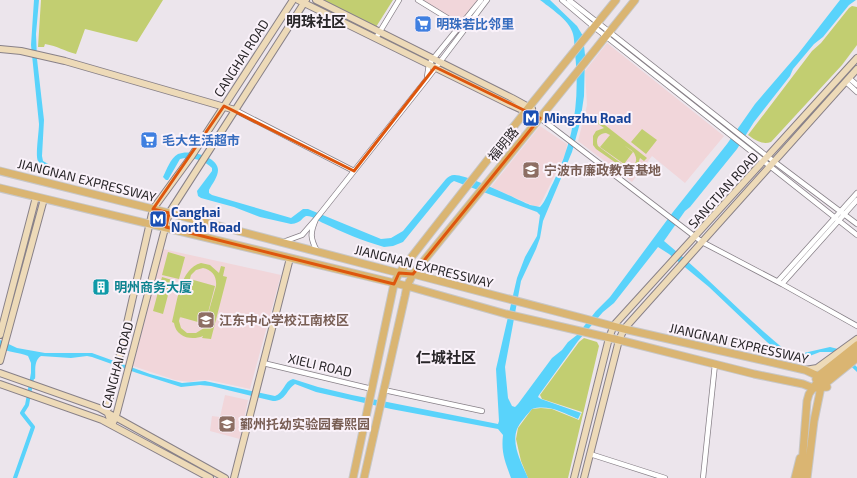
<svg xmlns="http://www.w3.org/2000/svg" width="857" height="478" font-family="'Exo 2','Noto Sans SC',sans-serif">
<rect width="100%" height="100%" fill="#ece5ec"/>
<!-- education -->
<path fill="#f1d6da" d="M420,0h59l-19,25z
M607,43l117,93 -39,47 -33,-27 -20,26 -54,-41 9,-36 -2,-34z
M540,126l27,18 -1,9 -26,52 -4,2 -45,-20z
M163,249l118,26 -31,114 -41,-9h-10l-9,2 -15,-2 -42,-14z
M225,395l23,5 -8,39 -30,-8 2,-15 8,1z"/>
<!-- green -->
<path fill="#c2ce71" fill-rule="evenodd" d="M41,0h122l-26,42 -52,-13 -9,25c-12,-3 -18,-8 -31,-10l-1,3h-6z
M322,0h71l-17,27z
M852,6l5,1v38l-15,20 -71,77c-9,3 -16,-2 -23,-7l64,-84 9,-8 28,-35z
M596,118l51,40 -3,3 -4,-3 -3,9 -7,3h-4l-30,-21 -3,-4v-9l3,-5 8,-3 -10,-7zM606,133l4,2 -10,12 24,17 9,-12 -8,-6c3,2 9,5 10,9 4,8 -3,13 -10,11l-27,-20c-3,-7 1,-13 8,-13z
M642,129l15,11 -11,14 -15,-12z
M168,252l17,5 -6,22 -17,-4z
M201,263l9,2 9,8 2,-7 4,1 -2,9 4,1 -16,62 -9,-1 1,-2c-12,5 -27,1 -29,-13l-2,-1c5,-19 8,-54 29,-59zM203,268c9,2 14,8 13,18l-12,42 -8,5h-9l-6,-5 -2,-7 12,-46 5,-5z
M162,277l10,3 -9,34 -10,-3z
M190,279l25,7 -10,38 -25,-7z
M584,338l13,4 2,4 -31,132h-40l-7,-17 -5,-22 2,-11 14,-19 9,-1 11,1 27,11 3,-8 -40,-13 -2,-4 39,-53z"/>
<!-- water -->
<path fill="#59d3fb" d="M34,0h5l-3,34 1,25 7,61 -2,36 1,5 7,4 -1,3c-4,-2 -8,-3 -11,-7 -3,-5 1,-29 1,-37l-8,-79z
M540,0h10l27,26 6,10 2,19 -1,41 -4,27 -8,29 -29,69 -3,17 -4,11 -15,32 -16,86 3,31 4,8 3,1 3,-3 34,-46 10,-8 6,-8 9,-7 19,-24 14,-14 63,-85 54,-68 28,-40 43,-50 42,-54h16l-7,5 -26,32 -9,7 -21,25 -3,7 -36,46 -17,27 -47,58 -5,4 -21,30c44,36 82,78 126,113l5,1 35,-8 8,2 19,18v5l-18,-17 -6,-3h-13l-21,8 -13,-2 -19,-16 -58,-55 -40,-33 -11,-7 -44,56 -11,9 -25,29 -39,54 -1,2 3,2 40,14 -3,6c-14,-6 -30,-15 -46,-10 -5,6 -12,13 -15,20 -6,16 5,35 11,49h-17c-6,-17 -10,-25 -8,-43l-5,-6 -107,-20 -75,-17 -21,-8c-9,6 -9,17 -22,17l-62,-15 -11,-1 -19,2 -44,-14 -45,-16 -5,-1 -16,2 -30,-2c-8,5 -5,16 -6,23l-4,-1v-15l-3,-7c-9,-4 -20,-3 -28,-9v-7l17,8 28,5h47l58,21 32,9 23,-2 70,15c9,-3 9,-15 18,-17l25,8 34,8 146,29 1,-3 -3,-52 21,-91 8,-21 12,-21 3,-21 -3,-3 -83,-31 -3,2 -48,59 -10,4 -9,1c-21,-6 -42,-15 -61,-24 -4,-2 -12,-8 -17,-7 -5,2 -4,7 -15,8l-31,-7 -26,-10 -33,-9 -3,-2 -1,-5 15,-20v-3c-8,-8 -22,-12 -32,-9l-12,21h-2l-3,-3c4,-8 7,-18 15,-23 11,-5 40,2 40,16 0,7 -6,14 -9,20v3l3,2 79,23 12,-9h5l73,30 10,-1 12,-7 43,-52c2,-2 5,-4 8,-4 13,-1 62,24 76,30l10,2c6,-6 9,-17 13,-24 21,-43 27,-83 22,-130 -1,-8 0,-17 -4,-24 -4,-10 -22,-22 -31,-29z"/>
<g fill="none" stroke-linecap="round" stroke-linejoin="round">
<!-- canal -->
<path stroke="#59d3fb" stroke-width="4" d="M15,478l18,-51 -11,-14 5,-8 6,-32"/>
<!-- street casing -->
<g stroke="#888188" stroke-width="6">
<path id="street" d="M418,0l44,27
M562,0l32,27 263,208
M569,0l199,157 89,67
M376,38l23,-38
M427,77l2,-13 52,-64
M849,78l8,7
M846,82l11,10
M235,110l119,61
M540,118l162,124 80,42 75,42
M316,219l111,-140 60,-79
M283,242l19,-7 14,-16c-6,14 -6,19 1,32
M778,281l79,-88
M782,284l75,-84
M263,363l109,26
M384,390l98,21
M590,454l75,24
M703,478l12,-114"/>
</g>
<!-- secondary casing -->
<g stroke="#888188" stroke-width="8">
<path id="secondary" d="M298,0l211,104 31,14
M316,0l196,98 20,11
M0,49l21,2 44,10 170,49
M0,335l36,-138
M0,361l44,-162
M805,370l12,-2 40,-29
M0,373l99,35 126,70
M0,384l102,36 108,58
M112,425l-5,-14 46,-202 38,-52 102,-157
M112,425l4,-9 53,-203 137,-213
M234,478l56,-220
M574,478l35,-140 5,-13 243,-267
M584,478l35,-138 5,-11 233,-260"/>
</g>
<!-- primary casing -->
<g stroke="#c7c7c7" stroke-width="9">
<path id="primary" d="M0,171l169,42 230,60 14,1 211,55 181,41 13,6 9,11
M0,188l407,98 99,28 113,26 135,34 49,10 10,4 14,-1
M816,379l2,-3 39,-31
M353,478l41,-194 5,-11 130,-166 87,-107
M364,478l41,-182 2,-10 6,-12 169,-208 53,-66
M795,478l5,-20
M801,478l6,-77 2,-7 7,-10 41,-32
M807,478l7,-57 7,-34 36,-29"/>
</g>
<!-- street -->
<use href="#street" stroke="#fff" stroke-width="4.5"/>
<!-- secondary -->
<use href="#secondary" stroke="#eddab8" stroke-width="6"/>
<!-- primary -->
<use href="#primary" stroke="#dab572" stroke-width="7"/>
</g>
<!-- marked area -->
<path fill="none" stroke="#de560d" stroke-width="3" stroke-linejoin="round" d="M435,67l105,51 -127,156 -14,-1 -5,11 -228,-57 3,-14 -16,-4 71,-103 130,65z"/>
<!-- icons -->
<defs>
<g id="supermarket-square" transform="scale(0.9)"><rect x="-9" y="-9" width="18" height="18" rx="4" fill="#3f7fe0" stroke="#faf2fa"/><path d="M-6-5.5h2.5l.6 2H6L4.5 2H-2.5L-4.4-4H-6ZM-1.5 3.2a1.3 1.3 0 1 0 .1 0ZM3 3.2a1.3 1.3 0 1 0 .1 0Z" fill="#fff"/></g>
<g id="metro-square" transform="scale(0.9)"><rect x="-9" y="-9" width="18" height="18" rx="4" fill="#1a4fb4" stroke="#faf2fa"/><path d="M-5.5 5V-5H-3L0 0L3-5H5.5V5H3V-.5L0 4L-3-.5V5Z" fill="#fff"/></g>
<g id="university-square" transform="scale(0.9)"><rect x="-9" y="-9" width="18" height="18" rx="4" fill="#8d6e63" stroke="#faf2fa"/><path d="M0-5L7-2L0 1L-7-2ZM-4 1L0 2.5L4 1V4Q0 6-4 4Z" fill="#fff"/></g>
<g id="building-square" transform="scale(0.9)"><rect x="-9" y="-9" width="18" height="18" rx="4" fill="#0f9aa8" stroke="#faf2fa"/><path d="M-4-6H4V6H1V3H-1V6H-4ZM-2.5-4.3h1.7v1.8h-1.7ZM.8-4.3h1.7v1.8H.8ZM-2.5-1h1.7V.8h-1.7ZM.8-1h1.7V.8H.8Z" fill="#fff"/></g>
<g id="school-square" transform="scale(0.9)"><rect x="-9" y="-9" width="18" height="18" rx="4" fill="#8d6e63" stroke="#faf2fa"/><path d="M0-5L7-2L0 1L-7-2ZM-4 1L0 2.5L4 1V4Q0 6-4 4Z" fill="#fff"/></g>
</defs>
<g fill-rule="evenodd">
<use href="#supermarket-square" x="423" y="24"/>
<use href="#metro-square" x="531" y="118"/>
<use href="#supermarket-square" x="149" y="140"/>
<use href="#university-square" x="531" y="170"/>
<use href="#metro-square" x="158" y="219"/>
<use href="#building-square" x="101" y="287"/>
<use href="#school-square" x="206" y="320"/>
<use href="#school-square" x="227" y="424"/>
</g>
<g text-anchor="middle" stroke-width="4" stroke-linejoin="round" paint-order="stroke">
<!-- shop labels -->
<g font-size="13" font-weight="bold" fill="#366cbe" stroke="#faf2fa" text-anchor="start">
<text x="436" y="29">明珠若比邻里</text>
<text x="162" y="145">毛大生活超市</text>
</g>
<!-- street labels -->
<g font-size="13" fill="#292629" stroke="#faf2fa">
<text transform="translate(241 58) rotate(-57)" y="5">CANGHAI ROAD</text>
<text transform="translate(503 144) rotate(-51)" y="5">福明路</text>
<text transform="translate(87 180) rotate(14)" y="5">JIANGNAN EXPRESSWAY</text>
<text transform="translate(723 190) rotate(-48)" y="5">SANGTIAN ROAD</text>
<text transform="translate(424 266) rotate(14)" y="5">JIANGNAN EXPRESSWAY</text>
<text transform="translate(739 343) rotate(13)" y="5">JIANGNAN EXPRESSWAY</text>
<text transform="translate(117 365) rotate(-75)" y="5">CANGHAI ROAD</text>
<text transform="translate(320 365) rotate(13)" y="5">XIELI ROAD</text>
</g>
<!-- transit labels -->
<g font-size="13" font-weight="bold" fill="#164399" stroke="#faf2fa" text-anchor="start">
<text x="544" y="123">Mingzhu Road</text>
<text x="171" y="217">Canghai<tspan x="171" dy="15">North Road</tspan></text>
</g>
<!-- education labels -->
<g font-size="13" font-weight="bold" fill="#785e54" stroke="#faf2fa" text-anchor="start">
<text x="544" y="175">宁波市廉政教育基地</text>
<text x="219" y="325">江东中心学校江南校区</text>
<text x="240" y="429">鄞州托幼实验园春熙园</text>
</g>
<!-- culture labels -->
<g font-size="13" font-weight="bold" fill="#0d838f" stroke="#faf2fa" text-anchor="start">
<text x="114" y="292">明州商务大厦</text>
</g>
<!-- quarter labels -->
<g font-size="15" font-weight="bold" fill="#292629" stroke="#faf2fa">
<text x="316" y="27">明珠社区</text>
<text x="446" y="363">仁城社区</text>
</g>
</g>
</svg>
